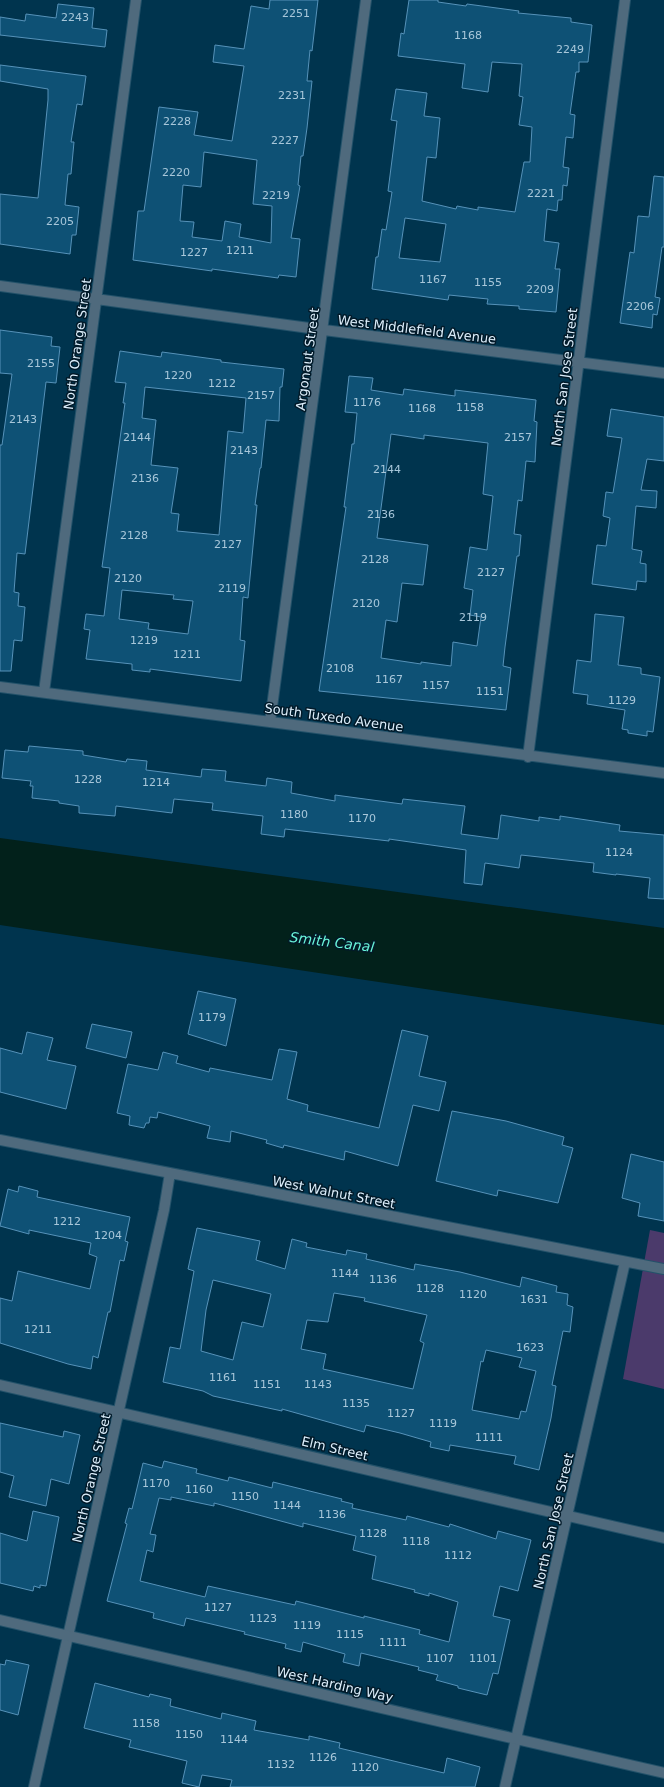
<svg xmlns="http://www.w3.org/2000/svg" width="664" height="1787" font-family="'DejaVu Sans',sans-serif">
<rect width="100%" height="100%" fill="#00344e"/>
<!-- green -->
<path fill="#4b3a6b" d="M650,1230l14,3v156l-41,-10z"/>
<!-- water -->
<path fill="#02211b" d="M0,838l664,90v97l-664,-100z"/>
<!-- building -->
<path fill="#0e5175" stroke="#5692b9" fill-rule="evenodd" d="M270,0h48l-6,51 -2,-1 -3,31h5l-5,47 -4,28h-2l-3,29 2,1 -9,52 9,1 -4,38 -17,-2 -1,3 -66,-9v2l-79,-11 5,-49h6l15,-104 39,5 -4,23 38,6 12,-75 -31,-4 2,-17 29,4 7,-43 18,3zM204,152l53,8 -4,44 19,2 -1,37 -32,-6 2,-13 -16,-3 -3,20 -30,-4 2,-15 -14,-1 3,-36 18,2z
M409,0h29v2l28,4 1,-2 52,7 -1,2 53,5v4l21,3 -4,37h-9v10h-3l-6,42 5,1 -2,23 -7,-1 -3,30 6,1 -2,18 -4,-1 -1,15h-4l-1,11 -10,-2 -3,32 15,2 -4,26h5l-4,43 -37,-3v-3l-32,-2 1,-5 -39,-4 -1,5 -76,-11 4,-32h2l4,-28 4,1 6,-38 -4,-1 9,-70 -6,-1 5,-31 31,4 -3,23 16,2 -4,40 -9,-1 -5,44 34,8 1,-3 21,4v-3l37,5 9,-50h6l2,-35 -13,-2 4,-28 -4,-1 3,-32 -30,-2 -4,30 -26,-4 3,-24 -67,-8 3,-23 3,1zM405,218l41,6 -6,38 -41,-4z
M58,4l36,4 -2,20 15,2 -2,17 -105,-12v-18l25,4 1,-7 30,4z
M0,65l86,11 -4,29 -5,-1 -6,38h3l-3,32h-3l-3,31 14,2 -3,28h-4l-2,19 -70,-10v-50l38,4 10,-98v-11l-48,-8z
M654,176l10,1v70h-2l-7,50 5,1 -3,17 -4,-1 -1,14 -32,-5 10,-71 4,1 4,-37 11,1z
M0,330l52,7 -1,9 9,1 -4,36 -10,-1 -21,172 -8,-1 -3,39 5,1 -1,13 7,1 -3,34 -8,-1 -3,31h-11v-226h2l10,-71 -12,-1z
M120,351l41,6 1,-5 59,8v2l63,7 -2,18h-2l-1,34 -13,-1 -5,48h-1l-5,37h2l-9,93 -5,-1 -3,43 5,1 -4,40 -91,-12v3l-18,-2v-6l-46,-5 4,-29 -6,-1 2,-15 18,2 6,-48 -8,-1 23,-164h-2l3,-20 -11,-1zM145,387l101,11 -3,35 -15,-2 -9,104 -42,-4 2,-17 -8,-1 7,-45 -27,-3 5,-45 -14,-2zM122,590l52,5 -1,4 20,2 -5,33 -40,-5 1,-6 -30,-4z
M349,376l24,2 -2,12 32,5 1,-6 51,7v-6l81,10 -2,21 3,1 -2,40 -9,-1 -4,40 -4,-1 -4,34 7,1 -2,21h-2l-12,91 -2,19 8,2 -5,42 -187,-19 27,-184h-2l8,-63h2l3,-31 -12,-1zM391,434l33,5v-4l64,8 -5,51 10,2 -6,54 -17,-3 -6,41 9,2 -3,25 11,2 -4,29 -24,-4 -2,24 -30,-4v2l-40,-6 5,-38 11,2 5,-39 21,2 5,-40 -51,-7z
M611,409l53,8v44l-17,-2 -6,31 16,1 -1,17 -20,-2 -4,43 10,2 -2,12 6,1v18l-9,-1 -1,9 -44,-6 5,-39 9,1 4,-28 -7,-2 3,-24 7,1 9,-55 -15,-2z
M595,614l29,3 -6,48 23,3v6l19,3 -7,55 -6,-1v5l-19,-3v-3l-6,-1 3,-19 -38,-6 1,-9 -15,-2 4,-33 14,2z
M29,746l54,5v4l43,7 1,-3 20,2 -1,9 55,7 1,-8 24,2 -1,10 41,5 1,-8 25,4 -1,11 44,8v-6l67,9 1,-5 62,7 -4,28 37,5 3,-24 38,6v-4l21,3v-4l60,9 -1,6 45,4v64l-16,-1 2,-20 -34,-4v1l-23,-3 1,-9 -73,-8 -2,13 -34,-5 -3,22 -18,-2 2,-33 -77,-11v2l-104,-12 -1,8 -23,-3 2,-18 -51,-6 1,-7 -39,-4 -2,14 -56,-7 -1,10 -36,-3v-7l-20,-3v-2l-27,-3 1,-12h-3l1,-5 -29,-3 3,-28 23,2z
M198,991l38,8 -10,47 -38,-12z
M92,1024l40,8 -6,26 -40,-10z
M402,1030l26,6 -9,40 27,6 -7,29 -26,-6 -15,61 -53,-15 -1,9 -60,-15 -1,3 -17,-5 1,-3 -36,-9 -1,11 -23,-4 3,-12 -52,-14 -1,6 -7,-1 -1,6h-3l-2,5 -15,-3 1,-9 -13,-3 11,-49 30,6 5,-18 15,4 -2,7 33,9 1,-4 62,12 7,-31 18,3 -10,47 21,6 -1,6 72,17z
M27,1032l26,6 -6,22 29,6 -10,43 -66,-17v-44l22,6z
M452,1111l54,10 58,16 -2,8 11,3 -15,55 -60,-13 -1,6 -61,-15z
M631,1154l33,8v59l-26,-5 2,-13 -18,-5z
M19,1186l19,5 -1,6 93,20 -5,24 3,1 -4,19 -4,-1 -10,52h-2l-10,46 -5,-2 -2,13 -23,-5 -68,-21v-45l12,3 6,-30 72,18 7,-32 -8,-3 2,-11 -62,-13v4l-29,-8 8,-37 10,3z
M197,1228l63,13 -4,19 29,9 7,-30 15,4 -1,4 40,8 1,-5 20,4 -1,5 48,11 1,-6 45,8 60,15 2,-10 35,9 -1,6 12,2 -1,11 6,2 -3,25 -7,-1 -11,54 4,1 -5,32 -12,52 -25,-6 2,-8 -66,-11 -1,6 -19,-4 1,-5 -31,-9 -34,-8 -2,7 -82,-23v2l-69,-15 -10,-5 -40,-9 7,-35 10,2 14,-78 -6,-2zM213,1280l58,14 -8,33 -21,-5 -9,38 -32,-9 5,-41zM334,1293l31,5 -1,3 63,14 -7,26 4,2 -11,46 -90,-20 3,-15 -25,-5 6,-29 21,2zM486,1350l36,8 -3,9 17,4 -10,41 -5,-1 -2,8 -47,-9 9,-49 2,1z
M0,1423l63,14 1,-6 16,4 -11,49 -18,-5 -5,27 -37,-9 5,-21 -14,-4z
M164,1461l33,8 -1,4 32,8 1,-4 43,11 1,-6 69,17 -1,2 12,3 -1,4 54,12 1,-4 42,11 1,-3 46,15 2,-8 33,9 -13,51 -18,-5 -7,30 17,4 -12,54 -5,-1 -6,22 -29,-7v-2l-22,-6 2,-5 -20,-5 1,-3 -58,-14 -2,13 -16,-4 2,-8 -42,-12 -2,10 -16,-4 1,-4 -42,-10 1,-2 -59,-14 -2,8 -31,-8 1,-5 -47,-12 20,-77 -2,-1 4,-15 3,1 11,-46 19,5zM171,1497l43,9v-3l89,24v-4l53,13 -3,14 23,6 -4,23 43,11 -1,2 15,4v-3l29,9 -9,40 -30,-8 1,-4 -56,-14v2l-68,-17 -1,4 -87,-19 -3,11 -65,-16 7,-31 6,2 3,-17 -6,-1 9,-36 12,2z
M33,1511l26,6 -13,69 -6,-1v3l-6,-2 -1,5 -33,-8v-50l27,8z
M6,1660l23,5 -11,50 -18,-5v-46l5,1z
M95,1683l54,14 1,-3 21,5 -1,7 51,13 1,-6 34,8 -2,9 55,10v-4l31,7 -1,5 105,25 3,-15 33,9 -5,20h-245l2,-7 -30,-5 -3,12 -17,-4 5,-22 -58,-14 2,-7 -47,-12z"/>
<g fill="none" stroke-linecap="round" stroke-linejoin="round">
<!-- minor casing -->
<g stroke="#23526a" stroke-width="12">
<path id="minor" d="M0,286l324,44 340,43
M0,687l664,86
M44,692l92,-692
M270,722l96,-722
M528,757l97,-757
M0,1140l664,129
M0,1385l664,153
M34,1787l130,-577 6,-37
M505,1787l120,-525"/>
</g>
<!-- tertiary casing -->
<g stroke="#23526a" stroke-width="12">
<path id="tertiary" d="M0,1620l664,153"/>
</g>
<!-- minor -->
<use href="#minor" stroke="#4f6a7d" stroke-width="10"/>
<!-- tertiary -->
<use href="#tertiary" stroke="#4f6a7d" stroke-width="10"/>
</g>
<g text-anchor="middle" stroke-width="3" stroke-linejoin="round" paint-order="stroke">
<!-- number labels -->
<g font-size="11" fill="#a8c7da">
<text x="296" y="17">2251</text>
<text x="75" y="21">2243</text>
<text x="468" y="39">1168</text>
<text x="570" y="53">2249</text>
<text x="292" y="99">2231</text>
<text x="177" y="125">2228</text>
<text x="285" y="144">2227</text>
<text x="176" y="176">2220</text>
<text x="541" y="197">2221</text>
<text x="276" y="199">2219</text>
<text x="60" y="225">2205</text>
<text x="240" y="254">1211</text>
<text x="194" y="256">1227</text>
<text x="433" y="283">1167</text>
<text x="488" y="286">1155</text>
<text x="540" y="293">2209</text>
<text x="640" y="310">2206</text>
<text x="41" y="367">2155</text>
<text x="178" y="379">1220</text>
<text x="222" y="387">1212</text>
<text x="261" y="399">2157</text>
<text x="367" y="406">1176</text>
<text x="470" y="411">1158</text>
<text x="422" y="412">1168</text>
<text x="23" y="423">2143</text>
<text x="137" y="441">2144</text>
<text x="518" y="441">2157</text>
<text x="244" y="454">2143</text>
<text x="387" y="473">2144</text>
<text x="145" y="482">2136</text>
<text x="381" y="518">2136</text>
<text x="134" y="539">2128</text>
<text x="228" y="548">2127</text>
<text x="375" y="563">2128</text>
<text x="491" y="576">2127</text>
<text x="128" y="582">2120</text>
<text x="232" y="592">2119</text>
<text x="366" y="607">2120</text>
<text x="473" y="621">2119</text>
<text x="144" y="644">1219</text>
<text x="187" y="658">1211</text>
<text x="340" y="672">2108</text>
<text x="389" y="683">1167</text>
<text x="436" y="689">1157</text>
<text x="490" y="695">1151</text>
<text x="622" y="704">1129</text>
<text x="88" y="783">1228</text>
<text x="156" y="786">1214</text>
<text x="294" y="818">1180</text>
<text x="362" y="822">1170</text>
<text x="619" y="856">1124</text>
<text x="212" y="1021">1179</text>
<text x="67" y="1225">1212</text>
<text x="108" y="1239">1204</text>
<text x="345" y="1277">1144</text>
<text x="383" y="1283">1136</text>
<text x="430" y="1292">1128</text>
<text x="473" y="1298">1120</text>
<text x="534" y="1303">1631</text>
<text x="38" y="1333">1211</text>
<text x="530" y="1351">1623</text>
<text x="223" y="1381">1161</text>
<text x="267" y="1388">1151</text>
<text x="318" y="1388">1143</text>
<text x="356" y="1407">1135</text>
<text x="401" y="1417">1127</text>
<text x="443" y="1427">1119</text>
<text x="489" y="1441">1111</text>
<text x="156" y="1487">1170</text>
<text x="199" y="1493">1160</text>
<text x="245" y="1500">1150</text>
<text x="287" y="1509">1144</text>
<text x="332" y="1518">1136</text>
<text x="373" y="1537">1128</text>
<text x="416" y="1545">1118</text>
<text x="458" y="1559">1112</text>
<text x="218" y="1611">1127</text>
<text x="263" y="1622">1123</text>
<text x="307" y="1629">1119</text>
<text x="350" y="1638">1115</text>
<text x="393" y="1646">1111</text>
<text x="440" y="1662">1107</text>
<text x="483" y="1662">1101</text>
<text x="146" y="1727">1158</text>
<text x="189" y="1738">1150</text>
<text x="234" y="1743">1144</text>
<text x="323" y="1761">1126</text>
<text x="281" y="1768">1132</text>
<text x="365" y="1771">1120</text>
</g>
<!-- street labels -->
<g font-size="13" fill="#dceefb" stroke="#021a29">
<text transform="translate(417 329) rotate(7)" y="5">West Middlefield Avenue</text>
<text transform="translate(77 344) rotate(-82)" y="5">North Orange Street</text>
<text transform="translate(307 359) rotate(-82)" y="5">Argonaut Street</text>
<text transform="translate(564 377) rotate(-83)" y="5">North San Jose Street</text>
<text transform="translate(334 717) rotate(8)" y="5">South Tuxedo Avenue</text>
<text transform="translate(334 1192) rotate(11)" y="5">West Walnut Street</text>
<text transform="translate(335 1448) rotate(13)" y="5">Elm Street</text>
<text transform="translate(91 1478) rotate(-77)" y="5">North Orange Street</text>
<text transform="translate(553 1521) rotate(-77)" y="5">North San Jose Street</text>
<text transform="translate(335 1684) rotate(13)" y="5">West Harding Way</text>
</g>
<!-- water labels -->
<g font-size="14" font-style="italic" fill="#69f4d9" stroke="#021a29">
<text transform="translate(332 942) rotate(7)" y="5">Smith Canal</text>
</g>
</g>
</svg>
